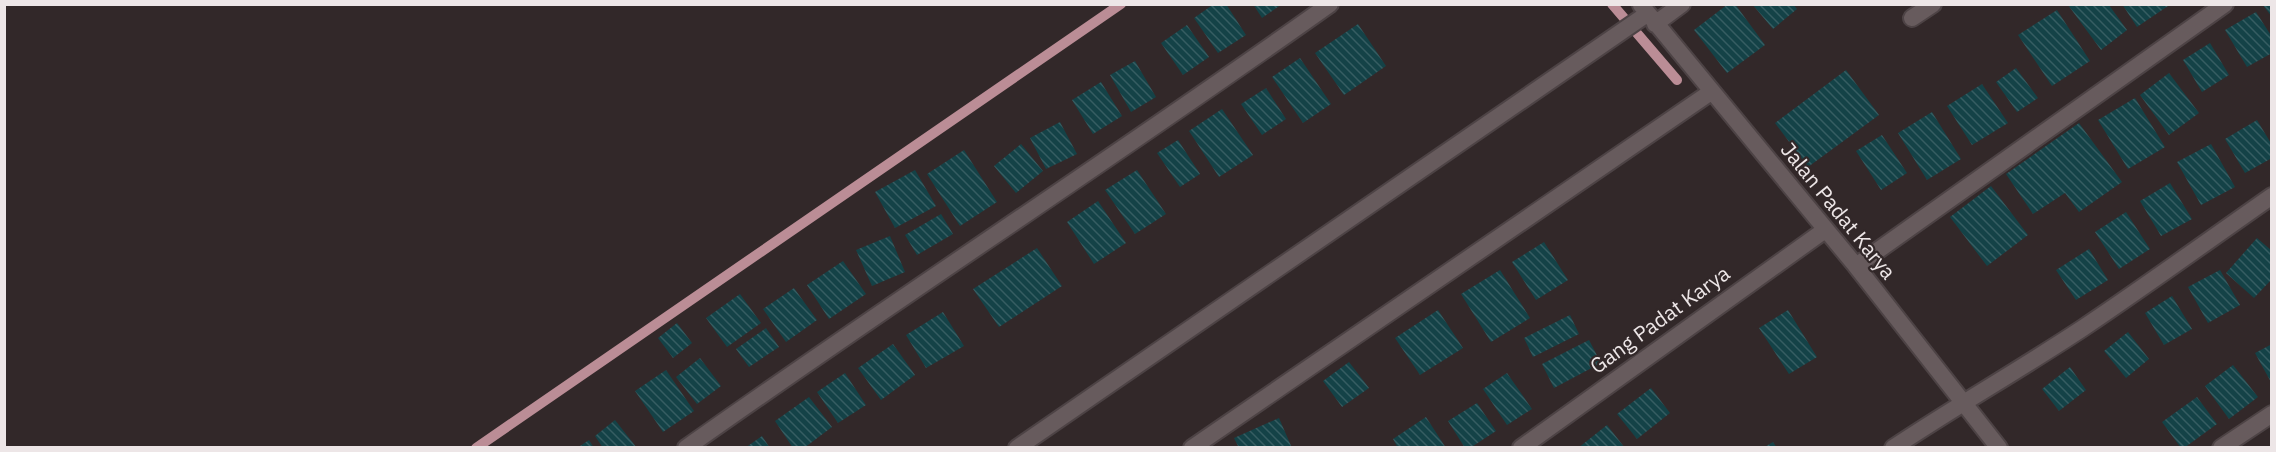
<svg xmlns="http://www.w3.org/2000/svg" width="2276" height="452" font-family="'IBM Plex Sans',sans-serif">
<defs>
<pattern id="building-back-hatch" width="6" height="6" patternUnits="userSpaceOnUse" patternTransform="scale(1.5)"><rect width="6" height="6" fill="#144247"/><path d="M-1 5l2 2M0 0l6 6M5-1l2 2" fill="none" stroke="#365d62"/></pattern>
</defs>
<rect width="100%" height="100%" fill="#322829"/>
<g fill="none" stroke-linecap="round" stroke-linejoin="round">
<!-- stream -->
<path stroke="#bb8d96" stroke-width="10" d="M1612,4l65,76
M476,448l645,-444"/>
</g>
<!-- building -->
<path fill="url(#building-back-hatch)" d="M1214,4h12l20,31 -28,18 -24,-35z
M1253,4h29l-20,14z
M1728,4h7l30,41 -38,28 -33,-43z
M1752,4h41l4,5 -24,20z
M2122,4h49l-34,23z
M2262,4h10v13z
M2068,5h41l18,25 -26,20z
M2057,10l33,51 -38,25 -34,-51z
M2256,12l16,25v16l-25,14 -22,-37z
M1358,24l28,42 -42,29 -29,-42z
M1187,25l22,32 -26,18 -22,-32z
M2210,43l19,32 -27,17 -19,-32z
M1300,58l31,46 -28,19 -31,-46z
M1135,61l21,36 -25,15 -21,-37z
M2016,68l22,30 -21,14 -21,-30z
M1846,70l33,45 -71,52 -33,-44z
M2169,73l30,40 -30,22 -29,-40z
M1101,82l21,34 -29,18 -21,-34z
M1982,84l26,39 -36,22 -25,-39z
M1266,88l20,31 -24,16 -21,-31z
M2135,98l30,49 -37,22 -30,-49z
M1222,109l31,46 -34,22 -30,-46z
M1932,112l29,47 -34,21 -29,-47z
M2257,120l15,25v13l-27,15 -20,-34z
M1060,122l17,32 -31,15 -16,-31z
M2079,123l43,59 -43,30 -14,-19 -32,21 -27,-40z
M1882,135l25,38 -26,17 -25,-39z
M1178,140l22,34 -20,13 -23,-34z
M1021,144l22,27 -27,22 -22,-27z
M2211,144l24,43 -34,18 -24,-43z
M964,150l33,52 -37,24 -33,-52z
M915,170l21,36 -41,22 -20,-36z
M1137,170l29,44 -31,20 -30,-44z
M2170,183l22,36 -31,17 -21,-35z
M1991,186l37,49 -41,31 -37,-49z
M1098,201l28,42 -32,21 -27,-42z
M2126,212l24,37 -31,20 -24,-37z
M941,214l12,20 -36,21 -12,-20z
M890,236l15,36 -33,14 -16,-36z
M2257,238l15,13v28l-18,19 -28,-25z
M1544,242l24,38 -32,20 -24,-38z
M1037,248l25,38 -63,41 -26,-38z
M2089,249l19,31 -32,20 -20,-30z
M843,261l23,33 -37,25 -22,-34z
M1500,270l30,48 -39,24 -30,-48z
M2220,270l20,35 -32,18 -20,-36z
M794,288l23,32 -31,22 -23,-33z
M740,294l21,29 -34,24 -21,-29z
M2172,296l20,33 -28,16 -19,-32z
M1438,310l25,38 -43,27 -25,-37z
M1788,310l29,47 -28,17 -30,-46z
M943,312l21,34 -38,22 -20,-33z
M1570,315l9,19 -46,23 -9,-19z
M677,323l15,20 -19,15 -15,-20z
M766,328l13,19 -30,20 -13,-18z
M2128,332l21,27 -23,19 -22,-27z
M1589,340l12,23 -47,25 -12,-24z
M893,344l22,31 -34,25 -23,-32z
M2272,344v40l-17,-31z
M700,358l21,28 -24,18 -21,-27z
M1349,362l20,26 -27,19 -19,-26z
M2233,365l25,32 -29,22 -24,-33z
M2070,367l16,23 -27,21 -17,-22z
M666,370l28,41 -31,21 -28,-41z
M845,373l21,32 -28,18 -21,-31z
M1507,373l25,36 -25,16 -24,-36z
M1651,388l19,25 -33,26 -20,-25z
M809,397l23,30 -28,21h-11l-18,-27z
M2197,397l20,27 -33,24h-3l-19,-26z
M1477,403l19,28 -26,17h-5l-17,-27z
M1426,417l20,31h-48l-5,-9z
M1279,418l13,30h-53l-5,-10z
M615,420l22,28h-34l-8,-12z
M1607,425l18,23h-47z
M762,436l8,12h-25z
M589,440l5,8h-17z
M1773,442l4,6h-14z"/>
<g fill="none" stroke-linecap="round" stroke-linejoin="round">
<!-- minor casing -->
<g stroke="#4d4345" stroke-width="20">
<path id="minor" d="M1641,5l215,261 143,182
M1912,18l21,-14
M1655,24l27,-20
M1856,266l369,-262
M686,448c213,-151 432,-293 644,-444
M1017,448l630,-434
M1192,448l519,-356
M1521,448l304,-218
M1893,448c63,-42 128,-79 190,-120 64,-43 126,-88 189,-132
M2221,448l51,-34"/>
</g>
<!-- minor -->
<use href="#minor" stroke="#675b5d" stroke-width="16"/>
</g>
<g text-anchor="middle" stroke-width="4.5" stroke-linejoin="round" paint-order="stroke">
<!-- street labels -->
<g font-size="21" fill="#ede6e7" stroke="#322829">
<text transform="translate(1838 211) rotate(51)" y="7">Jalan Padat Karya</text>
<text transform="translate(1660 320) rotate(-36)" y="7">Gang Padat Karya</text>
</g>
</g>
<!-- border -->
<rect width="2276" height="452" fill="none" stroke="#ede6e7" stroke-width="12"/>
</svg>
